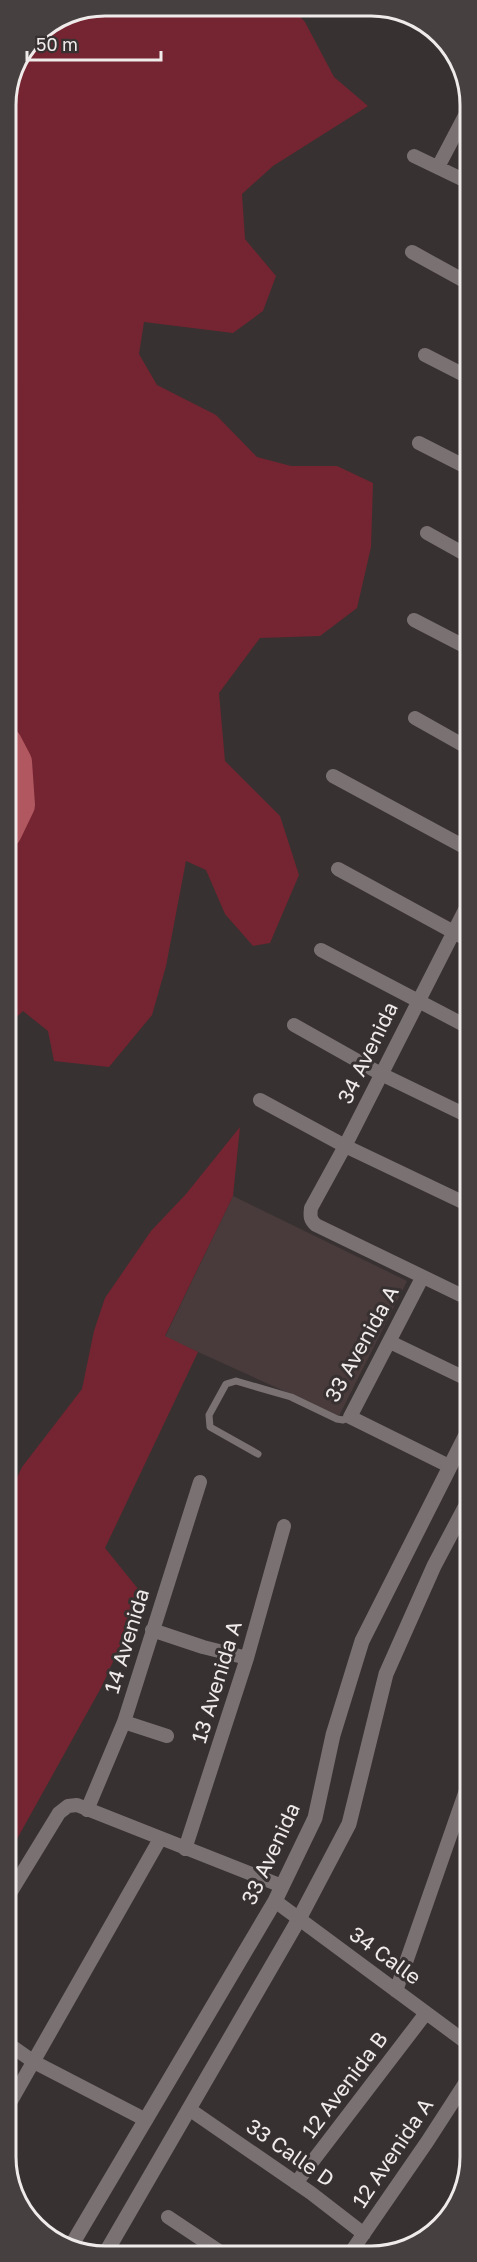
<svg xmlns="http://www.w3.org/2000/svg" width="477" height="2262" font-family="'Golos Text',sans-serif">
<rect width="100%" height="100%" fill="#383131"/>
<!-- built -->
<path fill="#493b3c" d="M233,1196l174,85 -68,135 -174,-79z"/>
<!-- green -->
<path fill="#742531" d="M105,6l187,2 13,14 29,55 34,29 -95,60 -31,28 3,45 31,37 -13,35 -30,22 -89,-11 -5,32 18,31 59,30 41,42 34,9h46l36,17 -2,64 -14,61 -37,28 -60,2 -41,55 6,68 55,55 19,59 -29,68 -17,3 -28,-32 -19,-44 -20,-9 -20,105 -14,49 -43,52 -55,-6 -6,-30 -25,-20 -17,16v-928l29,-64z
M240,1127l-7,69 -68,140 33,16 -93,196 38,47 -41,91 -95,171v-358l15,-32 60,-78 12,-58 11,-33 46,-67 35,-37z"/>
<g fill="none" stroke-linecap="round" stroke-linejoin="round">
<!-- river -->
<path stroke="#b15760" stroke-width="32" d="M6,743l10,19 3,43 -13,27"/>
<!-- lane -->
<path stroke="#7a7272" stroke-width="7" d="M258,1454l-48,-27 -1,-12 17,-31 10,-3 55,16 46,22 6,1 7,-3"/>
<!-- street -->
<path stroke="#7a7272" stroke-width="14" d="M414,156l56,27
M438,167l32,-61
M412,252l58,32
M425,355l45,23
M419,443l51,26
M427,533l43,24
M414,620l56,29
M415,718l55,31
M333,776l137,74
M338,869l132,72
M470,900l-125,246 -34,62c-1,8 -1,12 5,17l155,75
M321,950l149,78
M294,1025l87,49 89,43
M260,1100l85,46 126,60
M422,1278l-72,139 99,49
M390,1342l81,39
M152,1630l51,17 44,11
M124,1722l43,14
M87,1810l37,-88 76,-240
M185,1849l62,-191 37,-132
M7,1898l52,-85 9,-7 9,-1 205,81
M275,1901l196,145
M396,1991l75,-215
M7,2043l27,19 112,58
M7,2108l153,-269
M189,2109l122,84 53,41
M296,2183l130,-170
M168,2217l57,38
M349,2255l78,-113 44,-68"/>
<!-- secondary -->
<path stroke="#7a7272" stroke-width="15" d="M71,2246l204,-345 40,-83 18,-83 29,-94 109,-216
M105,2254l194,-335 50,-95 37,-150 48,-108 37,-70"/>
</g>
<g text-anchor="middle" stroke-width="6" stroke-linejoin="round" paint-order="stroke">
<!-- street labels -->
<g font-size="21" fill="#f0ebeb" stroke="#383131">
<text transform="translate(368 1053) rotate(-64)" y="7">34 Avenida</text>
<text transform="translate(362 1344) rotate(-61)" y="7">33 Avenida A</text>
<text transform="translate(127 1641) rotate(-73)" y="7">14 Avenida</text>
<text transform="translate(217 1682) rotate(-73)" y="7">13 Avenida A</text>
<text transform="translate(271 1854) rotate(-65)" y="7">33 Avenida</text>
<text transform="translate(385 1956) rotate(36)" y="7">34 Calle</text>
<text transform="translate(345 2085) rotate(-53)" y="7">12 Avenida B</text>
<text transform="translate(290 2153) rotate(35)" y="7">33 Calle D</text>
<text transform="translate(393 2153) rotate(-56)" y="7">12 Avenida A</text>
</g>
</g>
<!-- crop -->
<path d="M0 0H477V2262H0ZM105 16H371A89 89 0 0 1 460 105V2157A89 89 0 0 1 371 2246H105A89 89 0 0 1 16 2157V105A89 89 0 0 1 105 16Z" fill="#474040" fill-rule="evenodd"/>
<path fill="none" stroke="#f0ebeb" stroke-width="3" d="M105 16H371A89 89 0 0 1 460 105V2157A89 89 0 0 1 371 2246H105A89 89 0 0 1 16 2157V105A89 89 0 0 1 105 16Z"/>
<!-- scale -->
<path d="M27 51v9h134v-9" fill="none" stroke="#f0ebeb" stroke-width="3"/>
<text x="36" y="51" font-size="18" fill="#f0ebeb" stroke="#383131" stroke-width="4.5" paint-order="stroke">50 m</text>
</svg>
